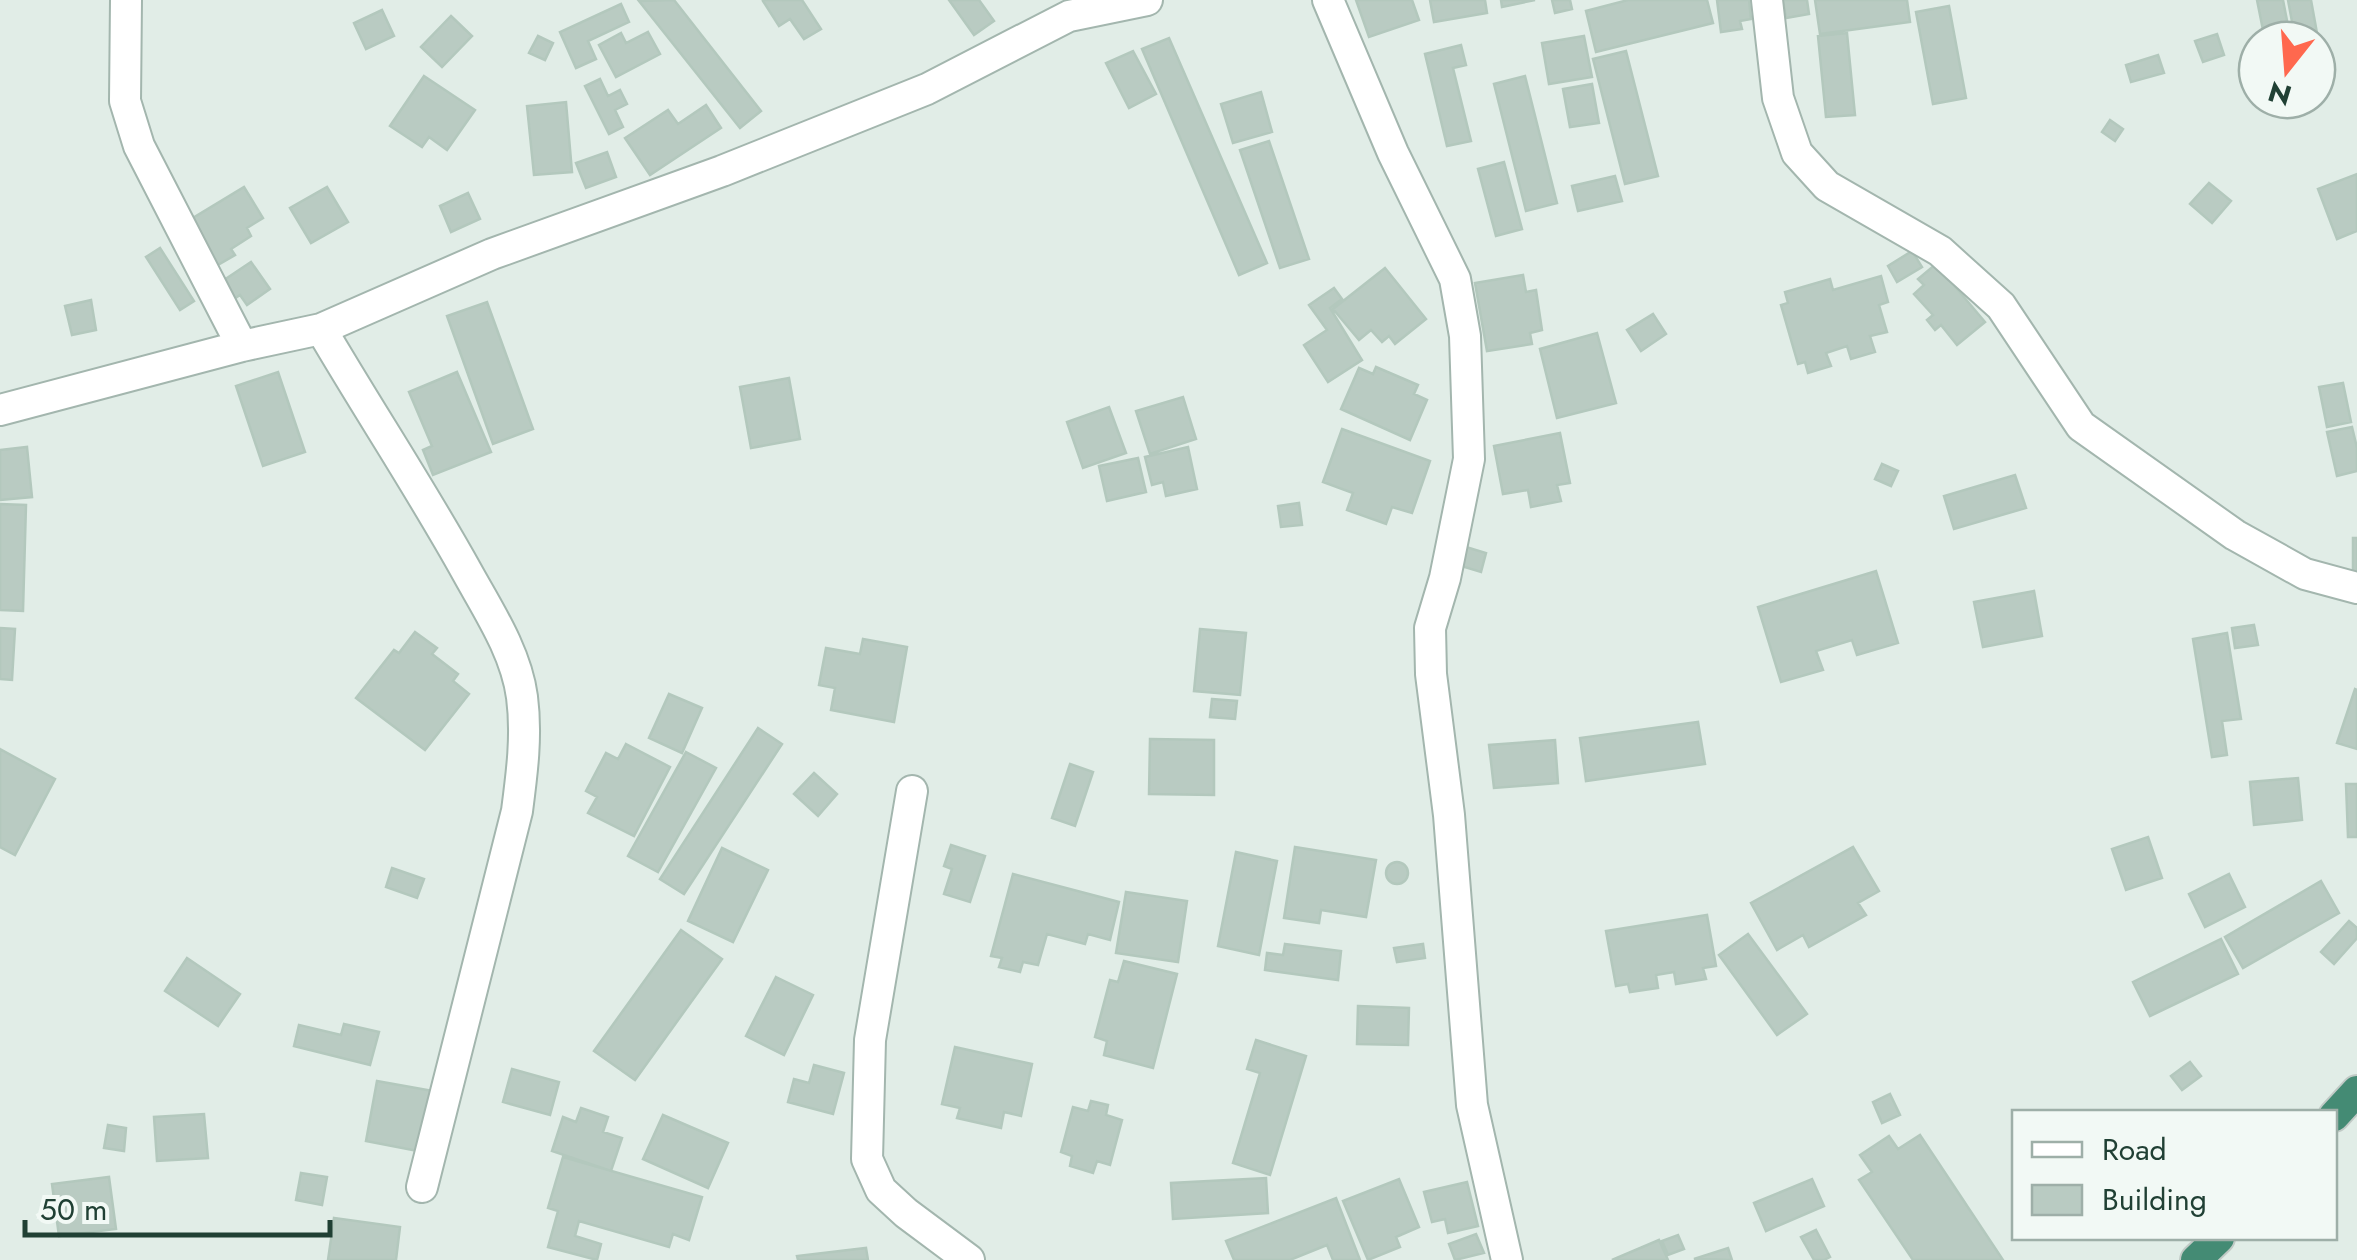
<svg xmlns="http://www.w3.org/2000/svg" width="2357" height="1260" font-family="Jost,sans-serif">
<rect width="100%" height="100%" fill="#e1ede7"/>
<!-- building -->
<path fill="#b9cbc2" stroke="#b3c8bd" stroke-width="2.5" d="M674,0l87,111 -21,17 -101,-127z
M765,0h37l19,29 -17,10 -14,-20 -11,7 -16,-25z
M949,0h30l15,21 -20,14z
M1356,0h56l7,20 -50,17z
M1430,0h55l2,13 -53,9z
M1501,0h34l-33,7z
M1552,0h18l2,9 -17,4z
M1628,0h79l6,23 -117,29 -10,-41z
M1717,0h32l2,19 -11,2 2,8 -21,3z
M1783,0h24l2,14 -23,4z
M1815,0h92l3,22 -90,12z
M2257,0h26l7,36 -25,4z
M2288,0h23l6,33 -22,5z
M621,4l8,18 -41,19 8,18 -20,9 -16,-36z
M1949,6l17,92 -33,6 -17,-92z
M382,10l12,26 -28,13 -12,-26z
M451,16l21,20 -30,31 -21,-20z
M648,32l12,22 -44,23 -17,-32 22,-12 5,10z
M1847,33l8,82 -29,2 -8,-81z
M2217,34l7,21 -21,7 -8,-21z
M538,36l15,7 -8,17 -16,-7z
M1584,36l8,41 -43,7 -7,-41z
M1169,38l98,225 -28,12 -97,-226z
M1461,45l5,20 -13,3 18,73 -24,5 -22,-92z
M1133,51l23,43 -27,14 -23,-45z
M1626,51l32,125 -33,8 -32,-125z
M2158,55l6,18 -33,9 -5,-17z
M424,76l51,34 -28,40 -18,-13 -7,10 -32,-21z
M1525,76l32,127 -31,8 -32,-127z
M600,79l8,17 12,-6 7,14 -12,6 8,17 -14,7 -24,-48z
M1592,84l7,39 -29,4 -7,-38z
M1261,92l11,40 -39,11 -12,-39z
M566,102l6,70 -38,3 -7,-69z
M706,105l15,23 -71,47 -25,-37 43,-28 10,14z
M2110,120l13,9 -8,12 -13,-9z
M1269,141l40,118 -29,9 -40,-118z
M607,152l9,25 -30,11 -10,-25z
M1504,162l18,67 -26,7 -18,-67z
M2357,174v57l-20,8 -19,-50z
M1615,176l7,25 -44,10 -6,-25z
M2209,183l22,18 -19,22 -22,-19z
M244,187l19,31 -16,10 4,8 -20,13 4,6 -19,11 -28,-45z
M327,187l21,35 -37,21 -21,-35z
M468,193l12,26 -29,13 -11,-26z
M160,248l34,53 -14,9 -34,-53z
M1912,251l10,16 -25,15 -9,-16z
M251,262l19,27 -23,16 -7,-10 -9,6 -13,-17z
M1936,264l49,58 -28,23 -16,-20 -6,5 -8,-10 6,-5 -19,-21 10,-9 -6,-6z
M1385,268l41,51 -31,25 -6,-8 -7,6 -11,-12 -12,10 -26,-31z
M1523,275l3,17 10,-2 6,40 -12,3 2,11 -45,7 -12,-68z
M1881,276l7,26 -9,3 8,27 -17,4 5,16 -24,7 -4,-13 -21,7 5,13 -23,7 -3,-11 -7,2 -17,-59 7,-2 -3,-11 45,-13 3,11z
M1334,288l8,11 -12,9 32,52 -34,22 -24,-37 23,-15 -18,-25z
M91,300l5,30 -24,5 -7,-29z
M487,302l46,127 -40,15 -46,-128z
M1653,314l13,20 -25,17 -14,-21z
M1597,333l19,70 -59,15 -17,-69z
M1376,367l42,18 -4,9 13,6 -17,40 -69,-31 18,-41 14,6z
M278,372l27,80 -42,14 -27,-80z
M457,372l34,80 -58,23 -10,-25 9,-4 -23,-54z
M789,378l11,61 -49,9 -11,-61z
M2343,383l8,39 -24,5 -8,-40z
M1183,397l13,42 -46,15 -14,-43z
M1109,407l17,46 -43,15 -16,-46z
M2352,427l5,21v23l-20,5 -10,-44z
M1342,429l88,32 -18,52 -20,-6 -6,17 -39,-14 6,-17 -30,-11z
M1560,433l10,50 -13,2 4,16 -30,6 -3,-17 -25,4 -9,-48z
M27,447l5,50 -32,3v-50z
M1188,447l9,42 -31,7 -3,-14 -11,3 -7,-28z
M1138,458l8,34 -39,9 -8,-35z
M1882,464l16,7 -7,15 -16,-7z
M2015,475l11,33 -72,21 -10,-33z
M1299,503l3,22 -21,2 -3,-21z
M0,504l26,1 -3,106 -23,-1z
M2353,538h4v36h-4z
M1466,547l20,6 -5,19 -20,-6z
M1876,571l22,72 -41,12 -5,-15 -36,11 7,19 -42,12 -23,-75z
M2034,591l8,45 -59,11 -9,-45z
M2254,625l4,20 -23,3 -3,-20z
M0,628l15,1 -3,51 -12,-1z
M1200,629l46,4 -6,62 -46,-4z
M415,632l22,16 -5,6 26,20 -5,7 16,13 -44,56 -69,-52 38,-48 5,3z
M2227,633l14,86 -19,2 5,34 -15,2 -19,-118z
M863,639l44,8 -13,75 -63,-12 4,-22 -16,-3 7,-37 34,6z
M2355,689l2,1v59l-20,-6z
M669,694l33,14 -20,45 -33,-15z
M1212,699l25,2 -2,18 -25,-2z
M1698,722l7,42 -119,17 -6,-43z
M758,728l24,16 -98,150 -24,-15z
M1150,739l64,1v55l-65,-1z
M1555,740l3,43 -64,5 -5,-43z
M626,744l44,23 -36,69 -46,-23 9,-16 -11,-6 20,-38 12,6z
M0,749l55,30 -40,76 -15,-8z
M686,752l30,16 -58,104 -30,-16z
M1070,764l23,8 -18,54 -23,-8z
M814,773l23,21 -19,22 -24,-22z
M2298,778l4,42 -48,5 -4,-43z
M2346,784h11v53h-9z
M2148,837l14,41 -36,12 -14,-41z
M951,845l34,11 -15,46 -26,-8 8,-25 -8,-3z
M1295,847l81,13 -10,57 -45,-7 -2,13 -35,-5z
M1853,847l26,44 -21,12 8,12 -57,32 -6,-12 -26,15 -26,-47z
M722,848l46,22 -35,72 -45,-21z
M1236,852l41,9 -18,94 -41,-9z
M1386 873a11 11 0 1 1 22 0a11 11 0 1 1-22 0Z
M392,868l32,11 -7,19 -31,-11z
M1013,874l106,28 -9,38 -22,-6 -3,10 -38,-10 -9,31 -15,-3 -3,10 -21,-5 3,-9 -11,-2z
M2229,874l16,33 -40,20 -16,-33z
M2321,881l18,32 -96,55 -18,-31z
M1126,892l61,9 -9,61 -62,-9z
M1707,915l9,51 -13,2 3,11 -30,5 -2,-12 -18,3 2,13 -28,4 -2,-8 -12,2 -10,-55z
M2349,921l8,7v10l-23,26 -13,-12z
M681,930l41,29 -87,121 -41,-29z
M1748,934l59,80 -30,21 -58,-80z
M2221,939l17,35 -88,42 -17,-34z
M1285,944l56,7 -3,29 -73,-10 2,-17 16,2z
M1423,944l2,14 -28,4 -3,-14z
M187,958l53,36 -22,32 -53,-35z
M1124,961l53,13 -24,94 -49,-13 3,-14 -12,-4 15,-57 8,2z
M776,977l37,18 -29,60 -38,-19z
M1358,1006l51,2 -1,37 -51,-1z
M344,1024l35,8 -9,33 -76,-19 5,-21 42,10z
M1256,1040l50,16 -36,119 -37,-12 27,-90 -13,-4z
M955,1047l77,17 -11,52 -17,-4 -3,16 -44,-10 3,-10 -18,-4z
M2190,1062l11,14 -19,14 -11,-14z
M814,1065l30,8 -11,41 -45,-12 6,-23 15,4z
M512,1069l47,13 -9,33 -47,-13z
M377,1081l56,10 -10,61 -57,-11z
M1890,1094l10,21 -18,8 -9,-21z
M1091,1101l17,4 -2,10 16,5 -12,45 -13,-4 -4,12 -23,-7 2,-10 -11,-4 12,-45 15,4z
M581,1108l27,9 -5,15 19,6 -11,33 -59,-20 11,-34 13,5z
M204,1114l4,44 -51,3 -3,-44z
M663,1115l65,28 -20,45 -65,-29z
M108,1125l18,3 -2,23 -20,-3z
M1920,1135l83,125h-90l-54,-80 13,-8 -12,-17 29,-19 9,13z
M563,1157l139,40 -13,43 -16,-6 -4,13 -90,-26 -4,15 26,8 -4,16 -49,-13 10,-36 -10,-3z
M301,1173l26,4 -5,28 -26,-5z
M109,1177l7,52 -57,7 -7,-52z
M1266,1178l2,35 -95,6 -2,-36z
M1399,1179l20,48 -23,10 4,10 -32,13 -25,-59z
M1812,1179l12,27 -58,25 -12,-28z
M1467,1182l11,44 -30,7 -3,-14 -13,3 -8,-30z
M1336,1198l24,62h-27l-6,-15 -37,15h-56l-8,-19z
M334,1218l66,9 -4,33h-68z
M1816,1230l14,27 -6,3h-10l-13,-23z
M1476,1234l8,19 -29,7 -6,-16z
M1678,1235l6,14 -16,6 -6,-14z
M1659,1240l9,20h-56z
M866,1248l2,12h-70l-1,-4z
M1728,1248l4,12 -38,-1z"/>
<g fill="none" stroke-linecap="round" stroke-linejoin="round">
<!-- minor casing -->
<g stroke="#a3b6ae" stroke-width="34">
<path id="minor" d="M126,0l-1,101 14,45 103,200
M1328,0l65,153 62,126 10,57 4,123 -24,119 -15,50 1,46 18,141 23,290 35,155
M1767,0l11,98 19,55 30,33 113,65 61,55 80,120 154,109 70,39 52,14
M321,329c48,82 100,160 146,243 21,38 49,80 55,125 5,38 0,76 -5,114l-95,376
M0,410l242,-64 79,-17 171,-75 230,-83 205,-82 142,-73 78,-16
M912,791l-42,249 -3,119 14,31 25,23 63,47"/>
</g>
<!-- trunk casing -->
<g stroke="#c1cac6" stroke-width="34">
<path id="trunk" d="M2334,1116l23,-25
M2196,1260l23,-22"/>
</g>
<!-- minor -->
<use href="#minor" stroke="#fff" stroke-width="30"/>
<!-- trunk -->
<use href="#trunk" stroke="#448b74" stroke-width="30"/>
</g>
<!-- legend -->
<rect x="2012" y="1110" width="325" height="130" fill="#f2f9f5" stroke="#9eafa8" stroke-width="2.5"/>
<rect x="2032" y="1142" width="50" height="15" fill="#ffffff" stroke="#9eafa8" stroke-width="2.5"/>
<text x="2102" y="1160" font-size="30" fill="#204034">Road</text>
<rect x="2032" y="1185" width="50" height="30" fill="#b9cbc2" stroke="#9eafa8" stroke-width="2.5"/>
<text x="2102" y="1210" font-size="30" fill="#204034">Building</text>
<!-- north arrow -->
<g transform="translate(2287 70) rotate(197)"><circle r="48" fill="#f2f9f5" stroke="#9eafa8" stroke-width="2.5"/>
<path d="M0-8L18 38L0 25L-18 38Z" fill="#ff684e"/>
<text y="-15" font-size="28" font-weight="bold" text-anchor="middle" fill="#204034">N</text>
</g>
<!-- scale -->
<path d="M25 1220v15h305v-15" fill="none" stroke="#204034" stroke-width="5"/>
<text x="40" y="1220" font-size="30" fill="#204034" stroke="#f2f9f5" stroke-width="8" paint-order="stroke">50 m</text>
</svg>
